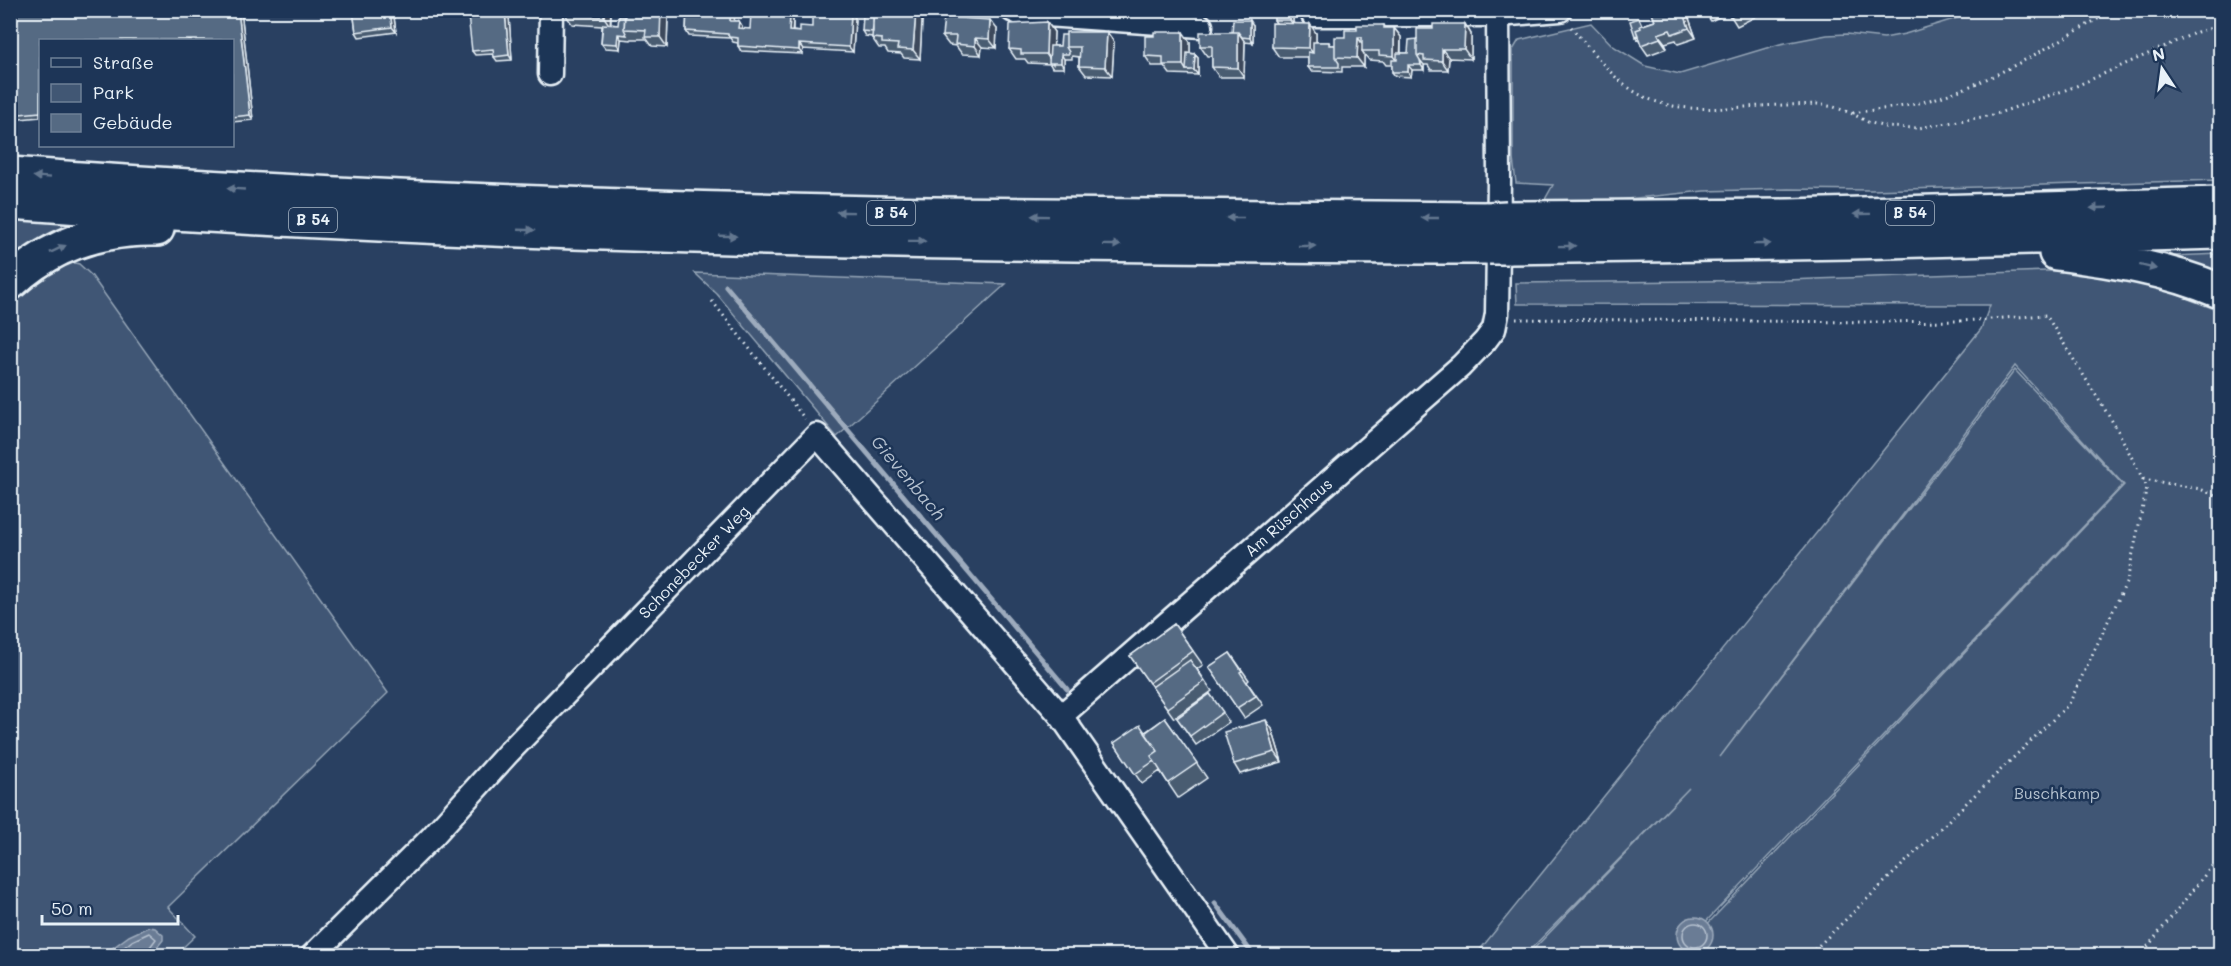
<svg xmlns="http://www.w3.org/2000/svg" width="2231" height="966" font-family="Mali,sans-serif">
<rect width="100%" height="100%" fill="#294061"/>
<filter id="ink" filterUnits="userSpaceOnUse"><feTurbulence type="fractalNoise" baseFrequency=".0167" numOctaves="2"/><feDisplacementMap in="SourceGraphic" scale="12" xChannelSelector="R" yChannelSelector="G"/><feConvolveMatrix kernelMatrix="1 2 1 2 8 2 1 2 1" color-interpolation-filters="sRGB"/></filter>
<g filter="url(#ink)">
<!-- green -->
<path fill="#415774" stroke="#94a4b6" stroke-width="1.5" d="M1980,11h240v169l-349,10 -83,-1 -84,2 -97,10 -64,2 10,-18 -37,-2 -3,-24v-109l6,-10 72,-17 22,23 32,20 35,8 100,-30 47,-9 20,-1 37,4 21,-4z
M11,214l96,7 -96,52z
M2220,254v27l-72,-24z
M67,261l12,3 12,11 297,418 -220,214 27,29 -20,19h-65l-7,-7 -8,7 -84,1v-656z
M2077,270l70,13 73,28v644h-542l446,-470 -109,-119 -295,391 295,-387 108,115 -449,470h-146l161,-167 -164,167 -50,1 506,-627 9,-24 -473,-1 -1,-21 270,-3z
M695,273l311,11 -169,153 -120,-143z"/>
<!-- water -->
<path fill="#6b7c95" stroke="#9dabbd" stroke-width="1.5" d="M1677 935a18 18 0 1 1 36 0a18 18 0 1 1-36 0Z
M148,927l7,1 8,7v5l-12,15h-48l26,-19z"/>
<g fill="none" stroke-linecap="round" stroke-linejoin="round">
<!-- shore -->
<path stroke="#b6c2d0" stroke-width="1.5" d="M1683 935a12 12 0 1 1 24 0a12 12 0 1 1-24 0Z
M113,956l19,-15 17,-8 7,6 -9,12v5"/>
<!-- stream -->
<path stroke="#9dabbd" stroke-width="5" d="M726,286l341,403
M1215,903l39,53"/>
<!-- minor casing -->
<g stroke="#e8f1f8" stroke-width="27">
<g id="minor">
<path d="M1012,10l7,3 182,13"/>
<path d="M1313,15h185l62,-5"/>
<path d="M550,74l1,-64"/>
<path id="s1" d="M1061,716l400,-350 24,-25 9,-12 3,-15 2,-133 -1,-171"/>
<path id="s2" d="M312,956l120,-119 76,-84 309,-318 244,281 167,240"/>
</g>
</g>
<!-- highway casing -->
<g stroke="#e8f1f8" stroke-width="38">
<path id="highway" d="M10,174c307,23 614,34 921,40 186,3 372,3 557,5
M10,202c492,36 986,44 1479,45
M1507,218l282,-2 431,-12
M1508,247l344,-5 368,-10
M2056,253c59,8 109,15 164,38
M10,283c41,-39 91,-55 147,-54"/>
</g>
<!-- path -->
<path stroke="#e8f1f8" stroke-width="3" stroke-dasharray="1.5 4.5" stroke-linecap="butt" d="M1571,27c19,21 37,47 61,63 35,23 75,19 115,17 23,-2 46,-2 70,-3l17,3 17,6 17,9 17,5 34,1 74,-13 81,-28 123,-55 23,-6
M1853,113c24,-4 50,-5 73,-12 68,-18 127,-58 188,-91
M712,301l93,118
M1516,319l356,3 90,-1 84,-6 71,114 30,58 -20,94 -58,123 -261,252
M2143,479l57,10 20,8
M2140,956l80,-100"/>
<!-- minor -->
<use href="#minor" stroke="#1d3557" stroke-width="22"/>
<!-- highway -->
<use href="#highway" stroke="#1d3557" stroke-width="33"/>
<!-- highway-bridge casing -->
<g stroke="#e8f1f8" stroke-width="38" stroke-linecap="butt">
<path id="highway-bridge" d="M1488,219l19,-1
M1489,247h19"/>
</g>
<!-- highway-bridge -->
<use href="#highway-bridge" stroke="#1d3557" stroke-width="33"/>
</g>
<!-- wall -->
<path fill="#495b71" stroke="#e8f1f8" stroke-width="1.5" d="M10,10h231l12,110 -21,2v-82h-192v77l-30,3z
M353,10h40l3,22 -37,5 -3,-5z
M480,10h40l1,5 -12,2 3,43 -15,1 -3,-4 -1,-3 -18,1 -3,-4z
M611,10v14l7,1 7,-8v-7h40l3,5 -1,32 -15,-1 -5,-7h-16v1l-10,-1 -1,10 -15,-1 -4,-5 1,-17 -30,-2 -7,-10z
M687,10h48l-1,11h5l3,5v3h8l40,-14 3,5v11l7,1 12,-5 43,-9 -2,34 -50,-3 -1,5 -61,-3 -3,-5v-3l-5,-1 -3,-4 -41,-2 -3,-5z
M1274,10h19v13l23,10v9h13l2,3h4l10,-8 12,-7 27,-5 2,3h8l7,9v16h7l9,-14 16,-10 32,-5 6,10v25l-22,-1 -1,12h-17l-3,-5h-4v5h-12l-1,7 -16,-1 -3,-4v-7h-6l-3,-4 -14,-1 -5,-6v13h-22v5l-31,-1 -3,-4v-10h-29l-7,-10 4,-24 -2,-3z
M1651,10h35l10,28 -18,6 -2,-4 -11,3 2,5 -19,7 -7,-10 -1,-5 -1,1 -4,-5 8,-11 12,-4z
M1703,10h21l-5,3 2,3 -10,5z
M1727,10h27l3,6 -20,10z
M916,11l6,10 -2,38 -16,-1 -3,-4 -13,-1 -3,-5h-6l-7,-10v-1l-7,-1 -3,-5 11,-17z
M1047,22l7,10 -1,14h7l47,-14 7,10 -2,34 -26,-1 -7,-9v-9l-7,-1v3h-8v9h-12l-2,-4 -22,-1 -3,-4h-9l-7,-10z
M1253,25v18l-8,-1 -1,35h-25l-7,-10v-11h-5l-7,-10 32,-14z
M997,29l-1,19 -14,-1 -1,8 -19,-1 -6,-8 -7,-1 -7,-9z
M1190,42v11l5,1 3,4v17l-28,-1 -6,-8h-12l-7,-10z
M1174,624l29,41 -6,4 15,22 -38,27 -44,-62z
M1230,653l19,27 -2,2 16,23 -19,13 -35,-51z
M1210,694l19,28 -33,23 -19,-27z
M1165,718l42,60 -29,20 -18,-27 -18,13 -28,-41 31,-11z
M1272,729l10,33 -42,12 -6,-10z"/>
<!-- shaded-wall -->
<path fill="#3c4a5c" stroke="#e8f1f8" stroke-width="1.5" d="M238,10h3l12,110 -3,-5z
M390,10h3l3,22 -4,-5z
M604,10h7l-1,16 -6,-9z
M659,10h6l3,5 -1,32 -7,-10z
M731,10h4l-1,16 -4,-5z
M1290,10h3v15l-3,-5z
M1683,10h3l10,28 -7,-10z
M916,11l6,10 -2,38 -7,-9z
M505,12l4,5 3,43 -3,-5z
M851,13l4,5 -2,34 -4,-5z
M790,15l3,5 -1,16 -3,-5z
M990,20l7,9 -1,19 -7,-9z
M1250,20l3,5v18l-3,-5z
M739,21l3,5v7l-4,-5z
M1047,22l7,10 -1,32 -7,-10z
M1310,24l6,9v24l-7,-9z
M1465,24l6,10v25l-7,-10z
M1394,28l7,9 -1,28 -6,-9z
M1107,32l7,10 -2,34 -7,-9z
M1183,32l7,10v28h-4l-3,-5z
M1238,32l7,10 -1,35 -6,-9z
M618,34l3,5 -1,10 -3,-5z
M1658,34l7,9 2,5 -7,-10z
M1358,37l6,10 -2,4 2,3v13l-7,-9z
M975,38l7,9 -1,8 -6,-9z
M799,44l4,5 -1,5 -3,-4z
M1442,49l7,9 -1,12 -6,-9z
M1061,54l3,5v9l-3,-5z
M1195,54l3,4v17l-4,-5z
M1420,60l4,5v5l-3,-5z
M1408,65l4,5 -1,7 -3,-5z
M1266,720l6,9 10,33 -7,-10z"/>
<!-- building -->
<path fill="#556a83" stroke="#e8f1f8" stroke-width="1.5" d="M10,10h228l12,105 -18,2v-77h-192v72l-30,3z
M353,10h37l2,17 -36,5z
M480,10h36l-11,2 4,43 -15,2 -1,-8 -21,2 -4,-36 12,-2z
M565,10h39v7l-39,-3z
M625,10h36l-1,27h-15l1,-7 -22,-1z
M687,10h44l-1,11h9l-1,7 12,1 1,-16 39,2 -1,16 11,1v-6l12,1v-17l39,3 -2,34 -50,-3v6l-61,-4v-8l-9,-1 -1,-3 -42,-3z
M874,10l42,1 -3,39 -16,-1 1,-5 -16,-1v-4l-10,-1z
M1274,10h16v10h-16z
M1651,10h32l6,18 -17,6 -2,-4 -12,4 2,4 -19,7 -5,-15 5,-2 -1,-2 15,-5z
M1727,10h15l-12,7z
M863,14h10v18l-11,-1z
M619,16l6,1 -1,12 3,6 -9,-1 -1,10 -16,-1 2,-19 15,1z
M944,17l46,3 -1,19 -14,-1v8l-20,-2 1,-8h-14z
M1639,18l3,7 -2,1 1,2 -5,2 2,5 -3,1 -5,-15z
M1233,20h17v18l-8,-1 -4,-5h-6z
M1047,22l-1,32h-25v-4l-12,-1 1,-25z
M1272,23l38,1 -1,24 -37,-1z
M1433,24h32l-1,25h-22v12l-18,-1v-4l-7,-1v-26h16z
M1357,25h27v3h10v28l-15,-1v-4h-17v-14h-4l-1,21 -22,-1v-20h10v-7h12z
M1066,32h41l-2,35 -26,-1 1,-19h-14z
M1154,32h29v33h-20v-8l-18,-1v-20h9z
M1200,32h38v36l-26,-1v-21h-12z
M1061,35h5v12l3,5v2h-8v9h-12l1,-17h10z
M1417,39v16l3,5 1,5h-13v7h-16v-12h5v-7h11l1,-13z
M1313,42h16v3h6v12l4,6v4h-31v-15l5,1z
M1187,53l8,1 -1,16h-8z
M1174,624l19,27 -44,32 -19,-27z
M1230,653l12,18 -2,1 16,24 -19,12 -28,-41z
M1190,660l15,21 -38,27 -15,-21z
M1210,694l13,18 -33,24 -13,-18z
M1165,718l32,45 -29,20 -17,-27 7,-5 -13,-18z
M1266,720l9,32 -41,12 -10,-32z
M1140,725l18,26 -7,5 3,5 -19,13 -21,-31z"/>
<!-- one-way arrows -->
<defs><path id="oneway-solid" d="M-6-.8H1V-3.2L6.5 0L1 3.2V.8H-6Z" transform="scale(1.5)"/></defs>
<g fill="#64778f">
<use href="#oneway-solid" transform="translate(42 177) rotate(-176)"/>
<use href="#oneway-solid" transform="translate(236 189) rotate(-177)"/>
<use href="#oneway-solid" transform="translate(2099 208) rotate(178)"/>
<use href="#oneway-solid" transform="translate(845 212) rotate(-179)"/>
<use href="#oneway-solid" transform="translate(1862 214) rotate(179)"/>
<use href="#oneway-solid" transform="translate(1040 216) rotate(-179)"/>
<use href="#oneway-solid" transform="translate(1235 218) rotate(-180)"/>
<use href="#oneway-solid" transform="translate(1430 218) rotate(-180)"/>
<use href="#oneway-solid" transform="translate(526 230) rotate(2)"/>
<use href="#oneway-solid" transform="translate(728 236) rotate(2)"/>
<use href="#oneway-solid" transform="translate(917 241) rotate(1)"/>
<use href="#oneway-solid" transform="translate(1762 244) rotate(-1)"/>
<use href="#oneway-solid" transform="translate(1112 245) rotate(1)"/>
<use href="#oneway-solid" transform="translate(1307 246)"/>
<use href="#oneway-solid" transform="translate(1567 246) rotate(-1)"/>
<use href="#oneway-solid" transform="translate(58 249) rotate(-25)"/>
<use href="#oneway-solid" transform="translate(2148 267) rotate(14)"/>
</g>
</g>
<g text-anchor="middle" stroke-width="5" stroke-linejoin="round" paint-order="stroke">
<!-- shield labels -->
<g fill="#1d3557" stroke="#abb9c8" stroke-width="1.5">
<rect x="867" y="201" width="48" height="24" rx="4.5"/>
<rect x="1886" y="201" width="48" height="24" rx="4.5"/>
<rect x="289" y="208" width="48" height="24" rx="4.5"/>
</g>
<g font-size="15" font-weight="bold" fill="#e8f1f8">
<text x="891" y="218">B 54</text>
<text x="1910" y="218">B 54</text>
<text x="313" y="225">B 54</text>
</g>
<!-- street labels -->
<g font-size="16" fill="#e8f1f8" stroke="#1d3557">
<text dy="6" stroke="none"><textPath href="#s1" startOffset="302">Am Rüschhaus</textPath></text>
<text dy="6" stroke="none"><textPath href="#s2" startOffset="549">Schonebecker Weg</textPath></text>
</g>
<!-- park labels -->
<g font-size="16" fill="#b6c3d0" stroke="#1d3557">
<text x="2057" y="799">Buschkamp</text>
</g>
<!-- water labels -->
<g font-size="18" font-style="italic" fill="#b6c2d0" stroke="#1d3557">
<text transform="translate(908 478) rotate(50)" y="6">Gievenbach</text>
</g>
</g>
<!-- margin -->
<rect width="2231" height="966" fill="none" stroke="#1d3557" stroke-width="36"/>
<rect x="18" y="18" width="2195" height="930" fill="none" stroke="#e8f1f8" stroke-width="2" filter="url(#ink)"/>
<!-- legend -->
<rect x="39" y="39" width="195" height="108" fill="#1d3557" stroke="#6e8097" stroke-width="1.5"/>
<rect x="51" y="58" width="30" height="9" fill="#1d3557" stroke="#6e8097" stroke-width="1.5"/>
<text x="93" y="69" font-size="18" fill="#e8f1f8">Straße</text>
<rect x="51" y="84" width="30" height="18" fill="#415774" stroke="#6e8097" stroke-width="1.5"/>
<text x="93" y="99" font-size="18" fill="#e8f1f8">Park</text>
<rect x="51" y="114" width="30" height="18" fill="#556a83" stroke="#6e8097" stroke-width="1.5"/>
<text x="93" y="129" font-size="18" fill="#e8f1f8">Gebäude</text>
<!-- north arrow -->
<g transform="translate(2162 69) rotate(347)" stroke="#1d3557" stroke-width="4.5" paint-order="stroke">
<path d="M0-4.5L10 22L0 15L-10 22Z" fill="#e8f1f8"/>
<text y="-9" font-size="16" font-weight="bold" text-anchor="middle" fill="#e8f1f8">N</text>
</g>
<!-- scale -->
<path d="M42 915v9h136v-9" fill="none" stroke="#e8f1f8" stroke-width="3"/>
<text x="51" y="915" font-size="18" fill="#e8f1f8" stroke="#1d3557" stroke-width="4.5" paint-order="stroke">50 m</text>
</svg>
